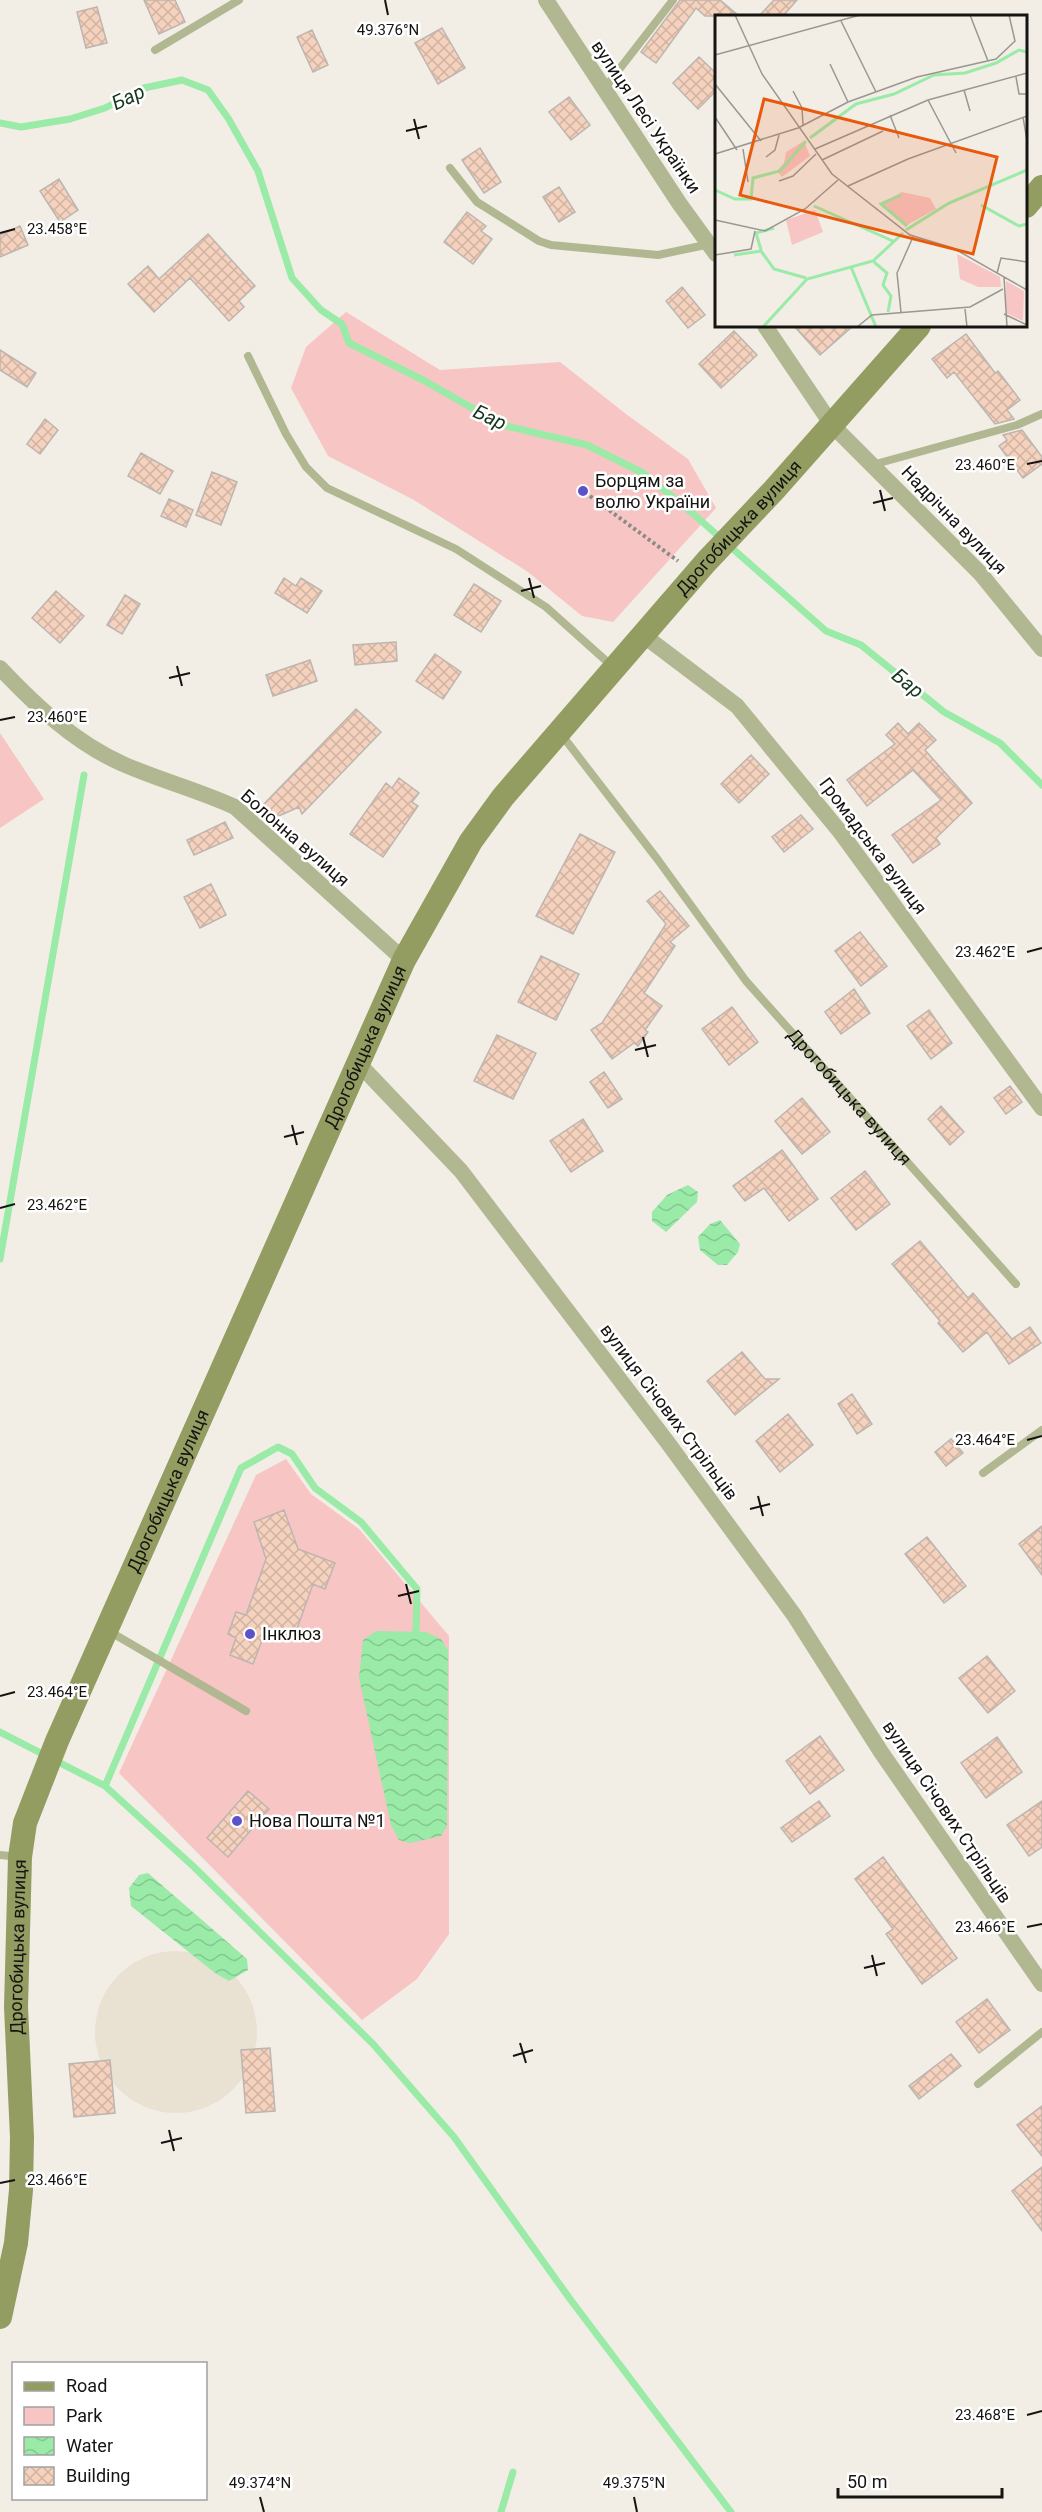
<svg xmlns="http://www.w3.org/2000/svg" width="1042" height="2512" font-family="Roboto,sans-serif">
<defs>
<pattern id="water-waves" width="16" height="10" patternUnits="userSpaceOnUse" patternTransform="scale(1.5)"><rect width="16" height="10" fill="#9aeaa8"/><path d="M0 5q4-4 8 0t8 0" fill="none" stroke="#84c890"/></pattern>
<pattern id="building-cross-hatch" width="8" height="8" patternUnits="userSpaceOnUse" patternTransform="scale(1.5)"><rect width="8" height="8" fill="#f5d2be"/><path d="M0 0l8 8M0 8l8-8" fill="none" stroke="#d1b3a2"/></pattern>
</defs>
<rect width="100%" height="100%" fill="#f2eee6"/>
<!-- built -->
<path fill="#e9e2d3" d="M95 2032a81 81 0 1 1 162 0a81 81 0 1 1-162 0Z"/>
<!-- park -->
<path fill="#f6c5c4" d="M346,312l94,58 120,-8 66,52 62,45 28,49 -103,114 -31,-6 -54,-44 -114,-72 -86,-44 -37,-68 15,-41z
M0,733l44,66 -44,29z
M286,1459l25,35 48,35 90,107v298l-32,45 -55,41 -243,-247 137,-298z"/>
<!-- water -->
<path fill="url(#water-waves)" d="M688,1185l10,7 -1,10 -31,30 -14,-11v-9l15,-17z
M720,1220l20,24 -2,8 -11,13h-9l-18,-15 -2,-13 12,-13z
M376,1631l50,1 15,7 7,11 -1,176 -6,10 -31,7 -11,-3 -8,-15 -32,-147 4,-38z
M148,1873l99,86 1,11 -19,11 -14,-8 -84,-67 -2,-18 10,-13z"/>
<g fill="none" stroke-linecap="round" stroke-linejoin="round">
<!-- stream -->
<path stroke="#9aeaa8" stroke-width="7" d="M0,123l21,4 49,-8 35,-11 39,-20 38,-8 26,10 20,28 30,53 34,107 29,32 21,14 7,19 74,37 79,45 85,20 56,28 47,38 136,120 35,14 83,67 56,31 42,42
M0,1259l84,-484
M0,1732l105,54 89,81 179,177 81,93 116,162 161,213
M105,1786l136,-318 37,-21 14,7 23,34 46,34 56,67 -1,43
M501,2512l12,-40"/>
</g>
<!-- building -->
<path fill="url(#building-cross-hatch)" stroke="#bdb5b0" stroke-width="1.5" d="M144,0h31l10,22 -26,12z
M720,0l19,16h-34l-9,-8 -40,55 -15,-11 39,-52z
M774,0h23l-14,16h-24z
M97,7l10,36 -21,5 -9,-36z
M442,28l23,40 -27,16 -23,-41z
M312,30l16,35 -15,7 -16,-35z
M699,57l18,17v16l-19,19 -25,-26z
M569,97l21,28 -19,15 -22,-28z
M480,148l21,34 -17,11 -22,-33z
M59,179l19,31 -18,12 -20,-31z
M559,187l16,25 -16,10 -16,-25z
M467,212l19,14 -5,5 11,8 -19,25 -29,-22z
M20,226l8,19 -28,12v-22z
M208,234l47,52 -16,15 5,6 -15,14 -39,-43 -36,34 -26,-28 20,-18 11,13z
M682,287l23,28 -17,13 -22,-27z
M794,326h59l-33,29z
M734,331l23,24 -36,33 -22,-24z
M966,334l29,39 3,-2 22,29 -13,10 7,9 -19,5 -41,-52 -7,6 -15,-19z
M0,350l36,23 -9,14 -27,-17z
M45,419l13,11 -18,24 -13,-10z
M1022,430l20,27v7l-19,14 -24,-32 8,-6 -4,-5z
M141,453l32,18 -13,23 -32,-18z
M212,472l25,10 -16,43 -25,-10z
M169,499l24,11 -7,17 -25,-11z
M284,578l12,8 5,-8 21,13 -15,22 -32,-20z
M474,584l27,17 -20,31 -27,-17z
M56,591l28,25 -24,27 -28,-25z
M125,595l15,9 -18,30 -15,-9z
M396,642l1,19 -42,4 -2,-20z
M435,654l26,18 -18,27 -27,-18z
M310,660l7,21 -44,15 -7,-21z
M356,709l25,23 -79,82 -3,-7 -25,11 -12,-12z
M898,723l10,11 11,-11 17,17 -11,10 47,53 -36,35 4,6 -27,19 -21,-28 49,-35 -28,-30 -46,36 -20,-26 48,-36 -9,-9z
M751,755l18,19 -30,29 -18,-19z
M399,778l20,15 -7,9 6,4 -35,51 -33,-23 36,-51 6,5z
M801,815l12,14 -29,23 -12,-15z
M225,822l8,16 -39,17 -7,-15z
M580,834l35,18 -42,82 -37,-18z
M211,884l15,31 -26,13 -16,-31z
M660,891l29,35 -19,16 5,4 -31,47 18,13 -17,24 3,2 -10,14 -4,-3 -22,16 -21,-29 11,-7 64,-99 -19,-23z
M860,932l27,34 -26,20 -26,-35z
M541,956l38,18 -23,46 -38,-18z
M854,989l16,24 -29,21 -16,-22z
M732,1007l26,35 -29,23 -27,-36z
M929,1010l23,33 -21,16 -24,-33z
M497,1035l39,18 -23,46 -39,-18z
M604,1072l18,27 -14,9 -18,-26z
M1010,1086l12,16 -16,12 -12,-16z
M802,1098l28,34 -28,22 -27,-33z
M941,1106l23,26 -14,13 -22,-26z
M583,1119l20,32 -32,21 -21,-31z
M782,1150l36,49 -29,22 -25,-33 -19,13 -12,-15z
M865,1171l25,33 -34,26 -25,-32z
M920,1241l48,57 5,-5 39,46 18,-12 11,16 -32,21 -22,-32 -24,20 -25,-29 2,-2 -48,-57z
M742,1352l23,27h14l-44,36 -28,-34z
M852,1394l20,30 -15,10 -19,-30z
M788,1414l25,31 -33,27 -24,-31z
M951,1439l12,14 -17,13 -11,-14z
M284,1510l14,39 37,14 -10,26 -12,-5 -19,53 -27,-10 -14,37 -23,-9 6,-17 -8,-4 8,-22 10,3 20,-56 -12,-37z
M1042,1526v49l-23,-31z
M927,1537l39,49 -22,17 -39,-49z
M987,1656l28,35 -27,22 -29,-35z
M820,1736l24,34 -34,24 -24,-33z
M997,1737l25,35 -36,26 -25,-35z
M248,1791l21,18 -41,48 -21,-19z
M819,1801l11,15 -38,26 -11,-14z
M1042,1801v46l-13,9 -22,-31z
M883,1857l74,101 -35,26 -36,-50 7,-5 -38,-50z
M987,1999l23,31 -31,23 -23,-31z
M270,2048l5,63 -29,2 -5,-63z
M951,2054l10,12 -42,33 -10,-13z
M110,2060l5,53 -41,4 -5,-53z
M1042,2106v50l-25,-31z
M1042,2167v64l-30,-40z"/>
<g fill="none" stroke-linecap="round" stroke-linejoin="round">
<!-- path -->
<path stroke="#8d8a85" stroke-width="4" stroke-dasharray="3 3" stroke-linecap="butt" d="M590,496l88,65"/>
<!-- lane -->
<g stroke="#b1b891" stroke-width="8">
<path d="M155,50l84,-50"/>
<path d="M604,89l69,-89"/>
<path d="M450,168l27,34 62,39 12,4 107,10 52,-11"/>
<path d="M248,356l38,78 20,33 21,21 129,61 90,58 67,60"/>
<path d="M872,465l145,-40 25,-11"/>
<path id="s1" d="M561,734l97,126 88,121 270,303"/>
<path d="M983,1473l59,-43"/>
<path d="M107,1630l139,81"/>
<path d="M0,1855l19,2"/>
<path d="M978,2084l64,-52"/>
</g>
<!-- street -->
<path stroke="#b1b891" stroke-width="16" d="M546,0l133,203 37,51
M765,326l67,99 148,148 62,76
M643,635l94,71 104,127 201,275
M0,668c35,37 75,75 123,96 36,16 75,26 112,43l169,153
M359,1064l102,107 207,272 126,172 87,137 161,232"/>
<!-- secondary -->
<g stroke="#939d62" stroke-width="24">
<path d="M1026,206l16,-19"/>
<path id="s2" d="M0,2317l16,-74 5,-53 1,-53 -6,-130 4,-150 5,-34 32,-82 347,-781 67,-119 32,-44 203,-235 68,-72 145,-164"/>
</g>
</g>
<!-- ticks -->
<path fill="none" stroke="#151411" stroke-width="2" d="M385,0l3,15M414,119l5,20M406,131l21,-5M0,233l15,-4M1027,464l15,-3M880,490l5,21M873,503l20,-5M529,578l5,20M521,591l20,-5M177,666l5,20M169,678l21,-5M0,720l15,-3M1027,952l15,-4M643,1037l5,20M635,1050l21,-5M292,1125l5,20M284,1137l20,-5M0,1208l15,-4M1027,1440l15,-4M758,1496l5,20M750,1509l20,-5M406,1584l5,20M398,1596l21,-5M0,1696l15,-4M1027,1927l15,-3M872,1955l5,21M864,1968l21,-5M520,2043l6,20M513,2056l20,-6M169,2130l5,21M161,2143l21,-5M0,2183l15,-3M1027,2415l15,-4M260,2497l4,15M634,2497l3,15"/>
<!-- markers -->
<g fill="#5c53cb" stroke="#fff" stroke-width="2">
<circle cx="583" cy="491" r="6"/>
<circle cx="250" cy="1634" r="6"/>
<circle cx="237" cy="1821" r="6"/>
</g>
<g text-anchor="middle" stroke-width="5" stroke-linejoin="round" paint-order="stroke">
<!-- street labels -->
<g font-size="18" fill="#151411" stroke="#fff">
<text transform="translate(646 117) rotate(56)" y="6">вулиця Лесі Українки</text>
<text transform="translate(954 520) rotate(46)" y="6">Надрічна вулиця</text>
<text dy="6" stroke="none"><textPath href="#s2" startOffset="1988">Дрогобицька вулиця</textPath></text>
<text transform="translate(295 838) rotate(41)" y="6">Болонна вулиця</text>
<text transform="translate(873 846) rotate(53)" y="6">Громадська вулиця</text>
<text dy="6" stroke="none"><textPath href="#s2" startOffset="1344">Дрогобицька вулиця</textPath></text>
<text dy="6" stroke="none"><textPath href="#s1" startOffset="464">Дрогобицька вулиця</textPath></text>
<text transform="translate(669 1412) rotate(53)" y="6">вулиця Січових Стрільців</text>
<text dy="6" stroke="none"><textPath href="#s2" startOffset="858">Дрогобицька вулиця</textPath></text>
<text transform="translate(947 1812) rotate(56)" y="6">вулиця Січових Стрільців</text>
<text dy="6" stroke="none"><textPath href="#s2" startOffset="372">Дрогобицька вулиця</textPath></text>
</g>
<!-- poi labels -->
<g font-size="18" fill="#151411" stroke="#fff" text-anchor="start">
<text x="595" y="487">Борцям за<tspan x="595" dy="21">волю України</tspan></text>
<text x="262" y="1640">Інклюз</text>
<text x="249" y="1827">Нова Пошта №1</text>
</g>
<!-- water labels -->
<g font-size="20" font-style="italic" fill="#16371d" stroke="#fff">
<text transform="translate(128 97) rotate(-25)" y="7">Бар</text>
<text transform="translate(490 417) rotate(25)" y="7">Бар</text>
<text transform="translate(908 683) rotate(39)" y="7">Бар</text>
</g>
</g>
<!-- overview -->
<g transform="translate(715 15)">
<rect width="312" height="312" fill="#f2eee6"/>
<path d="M242,239l43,23 1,10h-23l-18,-8zM291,266l18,10 -1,30 -17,-8z" fill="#f6c5c4"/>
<path d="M89,126l6,15 -28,21 -5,-6 7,-8 2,-11zM187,177l28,6 6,11 -29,16 -25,-22zM100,195l8,22 -31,13 -6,-25z" fill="#f6c5c4"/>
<path fill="none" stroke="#9aeaa8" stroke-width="3" d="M95,123l46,-34 38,-10 40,-19 31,-2 31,-10 23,-13 8,2M0,175l20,9h16l2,-21 27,-7 26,-30M186,180l-20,9 26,22M266,190l38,21 8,-2M99,191l81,36M191,215l43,-27 78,-33M46,235l-5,-17 18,-5M19,240l27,-4 13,18 32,9M159,247l13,11 -4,12 8,11 -3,16M136,252l25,60M48,312l44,-48 66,-18 30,-28"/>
<path fill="none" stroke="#9a9791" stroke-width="1.5" d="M20,0l27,59 70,100 78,61 43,13 74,42M255,0l18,46M126,6l35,71M0,40l145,-40M115,49l18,38M301,62l3,17h8M0,69l46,57M249,75l6,21M78,76l9,17 1,17M213,85l28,53M175,100l9,23M0,102l22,33M308,102l4,24M28,134l5,33M100,134l113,-49 99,-27M0,139l83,-26 50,-26 69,-25 79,-18 19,-18 -6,-26M51,142l9,-7 4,-15M107,145l61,-29M64,166l14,-5 23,-22M133,171l60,-27 119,-43M0,205l50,11 40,-22 33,-29M0,240l36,-6 4,-18M282,258l4,-15 26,4M289,262l3,50M250,294l2,18M186,297l-4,-39 16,-36M289,299l23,11M142,312l15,-12 98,-8 33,-18"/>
<path fill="#e8590c" fill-opacity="0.15" stroke="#e8590c" stroke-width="3" d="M49,84l233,58 -24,97 -233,-59z"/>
<rect width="312" height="312" fill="none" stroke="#151411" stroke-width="3"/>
</g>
<g font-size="15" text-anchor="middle" fill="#151411" stroke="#fff" stroke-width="5" stroke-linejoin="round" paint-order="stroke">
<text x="388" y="35">49.376°N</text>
<text x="57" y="234">23.458°E</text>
<text x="985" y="470">23.460°E</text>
<text x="57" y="722">23.460°E</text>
<text x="985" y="957">23.462°E</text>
<text x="57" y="1210">23.462°E</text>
<text x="985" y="1445">23.464°E</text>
<text x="57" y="1697">23.464°E</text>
<text x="985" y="1932">23.466°E</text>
<text x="57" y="2185">23.466°E</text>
<text x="985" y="2420">23.468°E</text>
<text x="260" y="2488">49.374°N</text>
<text x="634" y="2488">49.375°N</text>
</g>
<!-- legend -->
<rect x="12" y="2362" width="195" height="138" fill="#ffffff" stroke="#a1a1a0" stroke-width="1.5"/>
<rect x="24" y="2382" width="30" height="9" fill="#939d62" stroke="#a1a1a0" stroke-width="1.5"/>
<text x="66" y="2392" font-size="18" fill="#151411">Road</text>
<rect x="24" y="2407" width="30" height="18" fill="#f6c5c4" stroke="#a1a1a0" stroke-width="1.5"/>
<text x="66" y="2422" font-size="18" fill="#151411">Park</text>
<rect x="24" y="2437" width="30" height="18" fill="url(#water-waves)" stroke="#a1a1a0" stroke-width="1.5"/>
<text x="66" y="2452" font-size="18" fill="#151411">Water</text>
<rect x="24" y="2467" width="30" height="18" fill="url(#building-cross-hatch)" stroke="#a1a1a0" stroke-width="1.5"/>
<text x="66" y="2482" font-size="18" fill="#151411">Building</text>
<!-- scale -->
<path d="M838 2488v9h164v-9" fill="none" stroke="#151411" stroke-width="3"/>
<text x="847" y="2488" font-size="18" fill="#151411" stroke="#ffffff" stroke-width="4.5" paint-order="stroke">50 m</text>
</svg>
